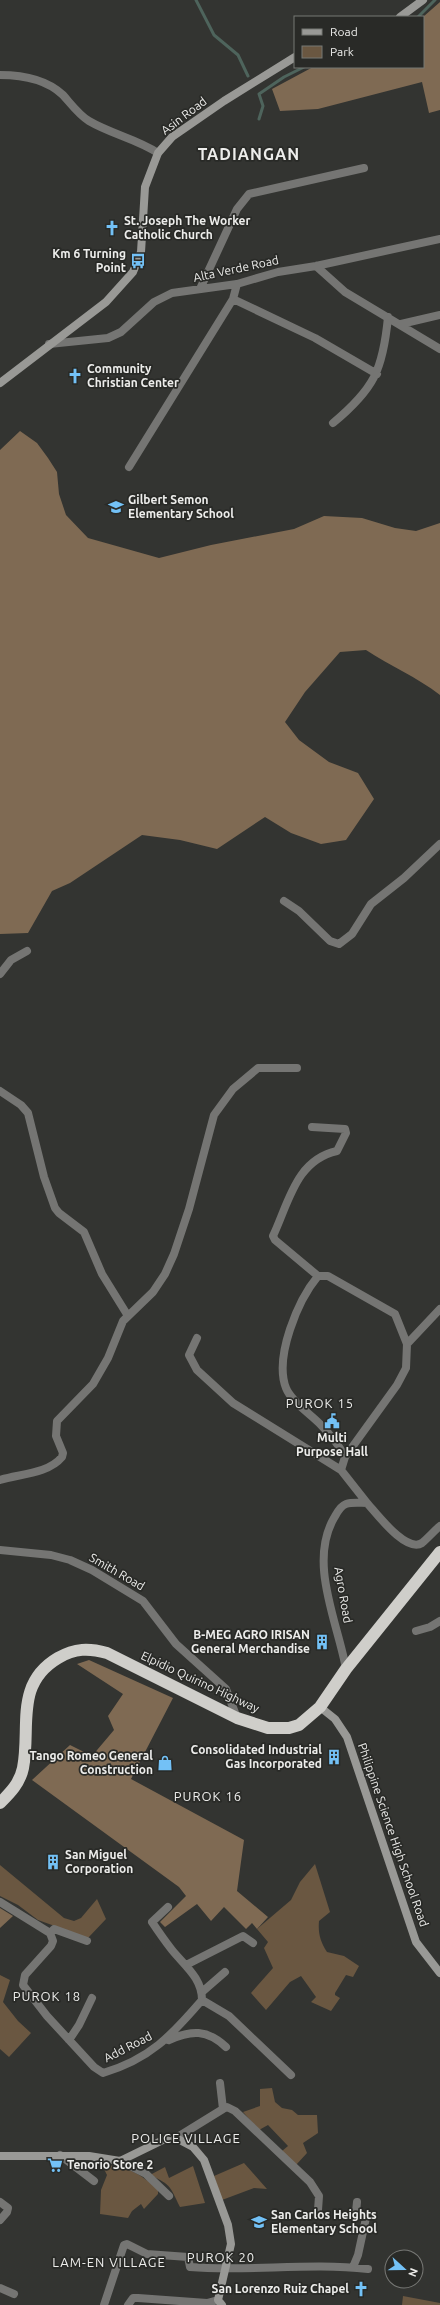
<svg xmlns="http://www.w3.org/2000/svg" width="440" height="2305" font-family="Ubuntu,sans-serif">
<rect width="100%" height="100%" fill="#333431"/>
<!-- green -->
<path fill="#6a5741" d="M315,1864l15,48 -11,9c-1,12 1,20 8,31l17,4 15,10 -6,11 -7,-2 -11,18v2l5,3 -9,13 -20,-9 5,-5 -15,-21 -11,6 -24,28 -15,-17 22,-25 -9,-20 4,-6 -11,-13 34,-29 9,-18z
M0,1865l64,53 10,3 7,-3 16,-19 9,20 -18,19 -50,-18 -20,-15 -18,-9z
M0,1975l10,5 -7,22 15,19 13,12 -22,24 -9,-8z
M272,2088l3,14 7,6 10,2 6,5h19l1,18 -15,10 4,10 -11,12 -14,-14 6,-5 -20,-21 -9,5 -16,-18 17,-6v-17z
M244,2163l23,26 -13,-1 -32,12 -8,-24z
M102,2165c24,0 38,9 56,24v5l-14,15 -3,-5 -9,7 -4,7 -28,-4 1,-24 6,-15z
M193,2166l12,37 -25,4c-10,-20 -8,-22 -30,-32l15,-8 4,11z
M403,2296l37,7v2h-38z"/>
<!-- forest -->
<path fill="#7f6a53" d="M440,2v108l-11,3 -7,-31 -104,27 -38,2 -8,-22 41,-22h110v-50z
M20,431l17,12 11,15 9,14 2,22 7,21 22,23 71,20 52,-13 83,-16 30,-13 38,2 33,10 21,3 24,-8v172c-23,-18 -50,-29 -74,-45l-26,2 -35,40 -20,30 14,18 30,22 29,11 16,26 -28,41 -25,4 -30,-11 -26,-16 -48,32 -37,-9 -38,-5 -72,48 -18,8 -24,42 -28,1v-484z
M89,1660l84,38 -42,81 113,61 -7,51 31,26 -11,12 -5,-6 -6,6 -22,-22 -13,14 -14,-17 -32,23 -5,-5 26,-26 -7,-9 -147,-107 38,-35 22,11 22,-26 -6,-14 15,-22 -46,-30z
M0,1908l13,8 -13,12z"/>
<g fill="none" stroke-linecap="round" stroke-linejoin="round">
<!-- stream -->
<path stroke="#4e645c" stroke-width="3" d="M196,0l18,35 24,20 10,21
M418,17l17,-17
M259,119l4,-13 -4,-12 25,-17 20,-10"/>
<!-- street -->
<path stroke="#757573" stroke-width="8" d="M0,75c22,0 46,4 63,20 8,9 16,20 26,26 22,13 48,18 69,32
M316,266l29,26 95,57
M200,289l37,-80 12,-15 115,-26
M233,299l82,39 62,36
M401,324l39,-9
M49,344l59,-6 13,-6 33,-30 18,-9 65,-9 41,-12 38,-6 124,-27
M333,423c41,-34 50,-53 55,-106
M129,467l104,-168 4,-15
M284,901l15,10 31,30 9,3 13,-10 19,-30 33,-26 36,-34
M0,974l11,-14 16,-9
M0,1091l21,14 7,8 16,64 11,31 4,5 25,19 18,42 26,42
M312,1127l33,2 1,4 -9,18c-41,9 -48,51 -64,85l2,4 43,36h10l67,38 12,30 -1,24 -9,17 -52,72 -4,13
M318,1276c-20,24 -44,81 -32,112 5,13 23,25 33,35 10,10 20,22 26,34
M197,1338l-8,17 8,15 36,33 108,67 26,33
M407,1344l33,-35
M0,1480c19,-6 48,-6 62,-23l1,-4 -7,-17 1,-15 36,-37 15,-26 15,-37 30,-29 12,-18 9,-20 15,-45 25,-94 19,-26 25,-21h39
M0,1550l51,5 19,5 22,10 51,31 33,43 50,45 11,29
M416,1631l14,-4 10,-6
M346,1669c-8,-46 -38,-106 -12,-151 3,-5 6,-12 12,-14 6,-2 14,-1 21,-1 10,11 39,50 55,40 6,-5 12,-12 18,-17
M0,1902l50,31 3,8 -2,5 -26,29 -2,10 24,31 47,51 9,6c47,-14 68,-37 99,-73 0,-22 -17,-34 -30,-50 -7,-9 -14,-19 -20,-28l16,-15
M50,1933l4,-4 33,12
M186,1965l57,-29 10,7
M202,1992l23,-20
M202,2000l27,16 62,59
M69,2040l10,-15 13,-27
M169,2040c22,-10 38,-11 57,7
M220,2083l3,26
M176,2138l47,-29 4,-2 8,4 75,71 9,14 -1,14
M60,2155l34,26
M120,2161l26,13 23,22
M0,2202l8,6 -1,4 -7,8
M353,2267l5,-12 8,-37 -10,-6 1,-10
M0,2288l14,6
M104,2305l20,-60 3,-1 20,10 41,3 2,10c59,5 119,-5 178,2
M128,2305l5,-7h5l69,5 11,-3"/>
<!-- secondary -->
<path stroke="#999996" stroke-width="8" d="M400,17l23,-17
M0,383l106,-81 27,-30 8,-20 4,-65 13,-34 14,-16 52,-36 71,-44
M320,1707l15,12 12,18 69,205 24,31
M0,2156h89l31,5 43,-21 13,-2 17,9 11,13 24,65 3,19 -13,56 4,5"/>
<!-- highway -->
<path stroke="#cfceca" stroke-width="12" d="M0,1803c10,-10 20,-20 23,-35 8,-41 -9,-84 35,-110 17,-10 31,-10 49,-5l130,65 31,10h21l10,-3 21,-18 26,-38 94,-117"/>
</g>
<!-- icons -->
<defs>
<g id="church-bare" transform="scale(1.2)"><path d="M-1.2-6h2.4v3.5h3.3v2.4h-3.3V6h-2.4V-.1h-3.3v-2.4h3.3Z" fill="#73c1f6" stroke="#292a27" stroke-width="2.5" paint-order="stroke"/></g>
<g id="bus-bare" transform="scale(1.2)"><path d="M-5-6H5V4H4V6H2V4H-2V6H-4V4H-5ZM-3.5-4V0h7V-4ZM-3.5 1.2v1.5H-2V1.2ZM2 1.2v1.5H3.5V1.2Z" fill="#73c1f6" stroke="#292a27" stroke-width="2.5" paint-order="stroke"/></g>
<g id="school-bare" transform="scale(1.2)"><path d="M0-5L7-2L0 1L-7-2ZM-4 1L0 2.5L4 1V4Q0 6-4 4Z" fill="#73c1f6" stroke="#292a27" stroke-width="2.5" paint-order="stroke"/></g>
<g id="civic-bare" transform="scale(1.2)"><path d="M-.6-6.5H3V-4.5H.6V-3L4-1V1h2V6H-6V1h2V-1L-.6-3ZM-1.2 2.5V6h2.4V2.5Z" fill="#73c1f6" stroke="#292a27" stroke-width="2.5" paint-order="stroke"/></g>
<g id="building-bare" transform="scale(1.2)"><path d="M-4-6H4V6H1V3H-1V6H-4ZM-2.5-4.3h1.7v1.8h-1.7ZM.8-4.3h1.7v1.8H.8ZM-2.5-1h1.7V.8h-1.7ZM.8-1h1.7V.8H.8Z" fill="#73c1f6" stroke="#292a27" stroke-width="2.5" paint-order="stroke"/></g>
<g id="shop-bare" transform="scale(1.2)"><path d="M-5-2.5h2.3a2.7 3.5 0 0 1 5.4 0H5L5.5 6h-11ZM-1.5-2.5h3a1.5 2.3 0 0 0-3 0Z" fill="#73c1f6" stroke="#292a27" stroke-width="2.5" paint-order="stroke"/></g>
<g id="supermarket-bare" transform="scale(1.2)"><path d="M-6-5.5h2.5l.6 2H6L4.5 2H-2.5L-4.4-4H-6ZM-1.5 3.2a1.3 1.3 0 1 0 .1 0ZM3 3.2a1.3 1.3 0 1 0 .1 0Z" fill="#73c1f6" stroke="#292a27" stroke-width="2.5" paint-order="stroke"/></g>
</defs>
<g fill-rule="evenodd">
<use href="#church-bare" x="112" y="228"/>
<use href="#bus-bare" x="138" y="261"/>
<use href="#church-bare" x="75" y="376"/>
<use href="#school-bare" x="116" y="507"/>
<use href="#civic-bare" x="332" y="1421"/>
<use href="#building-bare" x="322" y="1642"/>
<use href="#building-bare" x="334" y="1757"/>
<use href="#shop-bare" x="165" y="1763"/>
<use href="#building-bare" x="53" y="1862"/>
<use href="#supermarket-bare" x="55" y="2165"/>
<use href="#school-bare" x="259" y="2222"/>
<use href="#church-bare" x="361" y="2289"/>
</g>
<g text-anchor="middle" stroke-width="3.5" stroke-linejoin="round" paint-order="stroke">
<!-- street labels -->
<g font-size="12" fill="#ededeb" stroke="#292a27">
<text transform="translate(184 116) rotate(-37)" y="4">Asin Road</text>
<text transform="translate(236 269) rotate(-12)" y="4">Alta Verde Road</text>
<text transform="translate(117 1572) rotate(30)" y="4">Smith Road</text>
<text transform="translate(343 1595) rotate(80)" y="4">Agro Road</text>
<text transform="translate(200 1682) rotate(25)" y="4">Elpidio Quirino Highway</text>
<text transform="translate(393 1835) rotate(71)" y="4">Philippine Science High School Road</text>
<text transform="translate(128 2047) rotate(-27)" y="4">Add Road</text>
</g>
<!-- poi labels -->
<g font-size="12" font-weight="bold" fill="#ededeb" stroke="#292a27" text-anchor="start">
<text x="124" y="225">St. Joseph The Worker<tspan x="124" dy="14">Catholic Church</tspan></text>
<text x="126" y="258" text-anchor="end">Km 6 Turning<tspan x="126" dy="14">Point</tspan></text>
<text x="87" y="373">Community<tspan x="87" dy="14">Christian Center</tspan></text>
<text x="128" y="504">Gilbert Semon<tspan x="128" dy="14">Elementary School</tspan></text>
<text x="332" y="1442" text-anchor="middle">Multi<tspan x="332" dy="14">Purpose Hall</tspan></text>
<text x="310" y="1639" text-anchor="end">B-MEG AGRO IRISAN<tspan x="310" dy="14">General Merchandise</tspan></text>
<text x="322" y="1754" text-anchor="end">Consolidated Industrial<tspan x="322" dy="14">Gas Incorporated</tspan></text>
<text x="153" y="1760" text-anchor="end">Tango Romeo General<tspan x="153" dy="14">Construction</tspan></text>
<text x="65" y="1859">San Miguel<tspan x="65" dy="14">Corporation</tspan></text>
<text x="67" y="2169">Tenorio Store 2</text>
<text x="271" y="2219">San Carlos Heights<tspan x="271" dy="14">Elementary School</tspan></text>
<text x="349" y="2293" text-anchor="end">San Lorenzo Ruiz Chapel</text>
</g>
<!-- neighbourhood labels -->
<g font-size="13" letter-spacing="1" fill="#ededeb" stroke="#292a27">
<text x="320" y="1408">PUROK 15</text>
<text x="208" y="1801">PUROK 16</text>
<text x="47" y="2001">PUROK 18</text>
<text x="186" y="2143">POLICE VILLAGE</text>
<text x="221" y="2262">PUROK 20</text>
<text x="109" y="2267">LAM-EN VILLAGE</text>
</g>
<!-- district labels -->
<g font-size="16" font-weight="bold" letter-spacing="1" fill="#ededeb" stroke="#292a27">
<text x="249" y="160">TADIANGAN</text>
</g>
</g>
<!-- legend -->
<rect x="294" y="16" width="130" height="52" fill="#292a27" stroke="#777875"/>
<rect x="302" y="29" width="20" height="6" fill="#999996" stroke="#777875"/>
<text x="330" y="36" font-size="12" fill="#ededeb">Road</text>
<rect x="302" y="46" width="20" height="12" fill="#6a5741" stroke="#777875"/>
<text x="330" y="56" font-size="12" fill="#ededeb">Park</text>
<!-- north arrow -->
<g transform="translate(404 2269) rotate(111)"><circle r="19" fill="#292a27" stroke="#777875"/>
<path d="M0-3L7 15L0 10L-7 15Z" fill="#73c1f6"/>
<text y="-6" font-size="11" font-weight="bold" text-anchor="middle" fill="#ededeb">N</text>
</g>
</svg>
